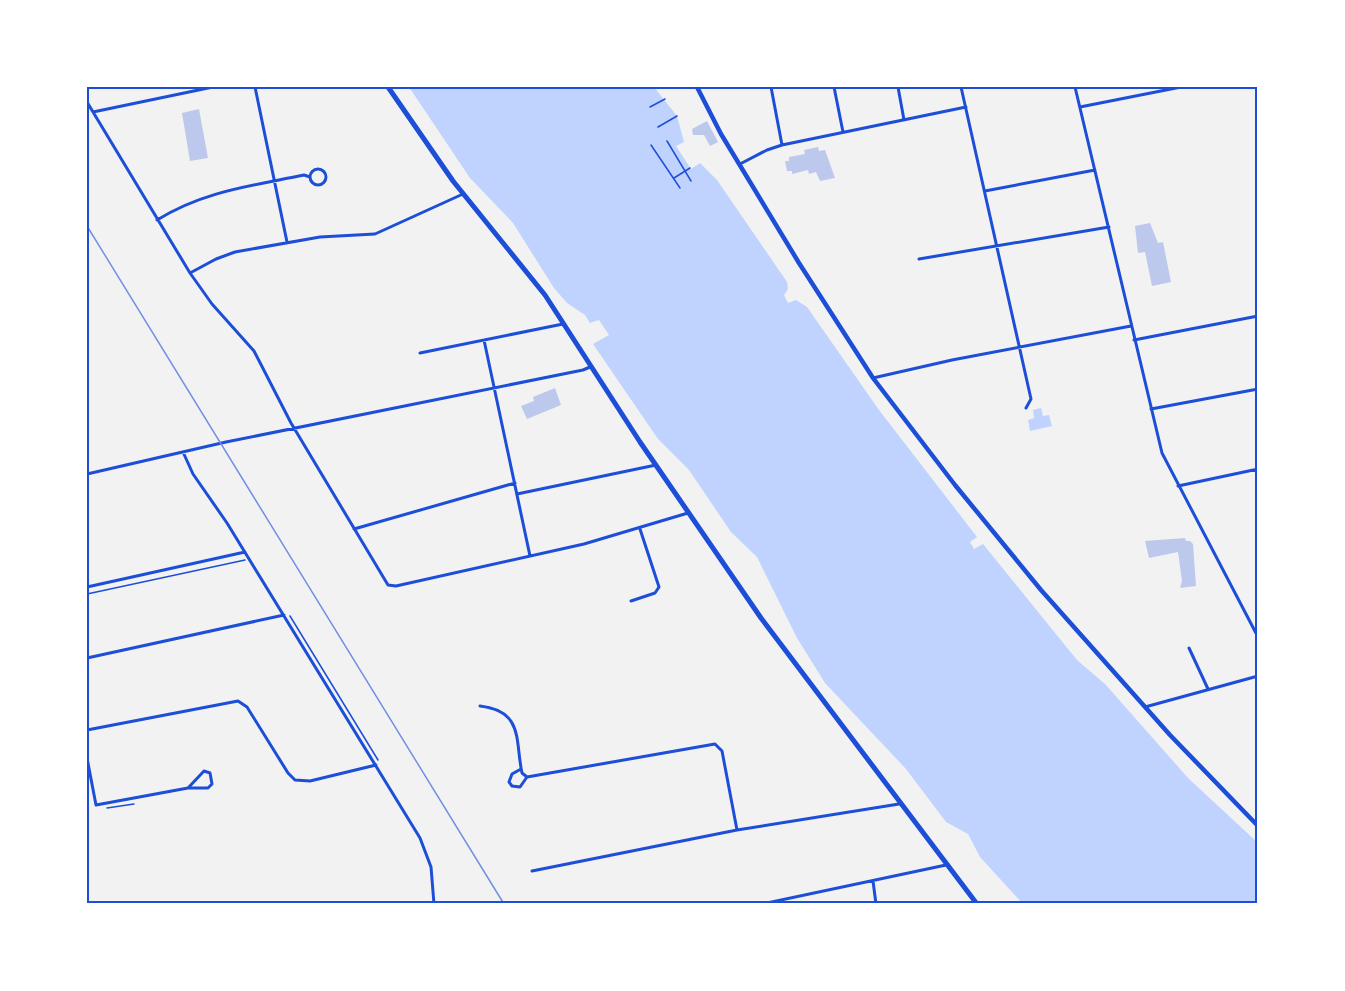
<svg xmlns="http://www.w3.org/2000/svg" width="1345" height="991" font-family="Ubuntu,sans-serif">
<rect width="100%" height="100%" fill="#f2f2f2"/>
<!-- water -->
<path fill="#bfd3fe" d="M409,87h245l23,29 7,26 -8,4 15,23 9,-6 17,17 70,102 1,7 -4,6 4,8 8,-3 11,7 72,103 98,127 -7,5 4,7 9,-5 94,116 28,24 83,94 70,65v61h-235l-43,-47 -12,-23 -22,-12 -40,-53 -81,-86 -28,-45 -40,-81 -26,-25 -42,-62 -31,-31 -65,-95 16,-9 -10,-15 -9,3 -5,-8 -18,-12 -13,-15 -41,-65 -43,-45z
M1041,408l2,8 6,-1 3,11 -22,5 -2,-11 6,-2 -1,-8z"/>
<!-- building -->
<path fill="#bdc9ec" d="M199,109l9,49 -18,3 -8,-48z
M707,121l11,21 -8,4 -6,-11h-11l-1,-6z
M818,147l1,4 6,-1 10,28 -15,3 -4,-9 -7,2 -1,-4 -16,4v-3h-5l-2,-10h4v-4l16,-3 -1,-4z
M1150,223l8,20 5,-1 8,40 -19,4 -7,-34 -7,1 -3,-27z
M555,388l6,17 -34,14 -6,-13 13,-5 -1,-4z
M1185,538l1,3h4l3,3 3,42 -16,2 2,-7 -4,-29 -29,6 -4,-17z"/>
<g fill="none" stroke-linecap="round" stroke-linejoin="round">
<!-- path -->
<path stroke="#1d4ed8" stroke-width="1.5" d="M650,107l15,-8
M658,127l19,-11
M667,141l24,40
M651,145l29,43
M674,178l16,-10
M87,594l158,-34
M290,616l88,144
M107,808l27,-4"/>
<!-- minor -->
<path stroke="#1d4ed8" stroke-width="3" d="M255,87l32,155
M771,87l11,58
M834,87l9,45
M898,87l6,33
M961,87l70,312 -5,9
M1075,87l87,366 96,184
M87,102l103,171 22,31 42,47 37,72 97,162 8,1 188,-42 104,-31
M1080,107l101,-20
M93,112l120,-25
M740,164l27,-14 15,-5 184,-38
M310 177a8 8 0 1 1 16 0a8 8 0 1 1-16 0Z
M985,191l110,-21
M157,220c47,-29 94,-34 147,-45l6,2
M919,259l190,-32
M190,273l26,-14 19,-7 85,-15 55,-3 88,-40
M484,340l46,216
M1134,340l124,-24
M420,353l143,-29
M873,378l79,-18 179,-34
M1151,409l107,-20
M183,452l10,22 34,49 193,315 11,29 3,37
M1256,469l2,7
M87,474l139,-32 357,-72 7,-3
M1178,486l80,-17
M517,494l139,-29
M354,529l161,-46
M87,587l158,-35
M631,601l24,-8 4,-6 -19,-58
M1189,648l19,41
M87,658l197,-43
M480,706c44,5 35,35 42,67l5,4 188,-33 7,7 15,79
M1145,707l113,-31
M87,730l151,-29 9,6 41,66 7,7 15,1 66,-16
M87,758l9,47 92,-17h20l4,-4 -2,-11 -6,-2 -16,17
M521,769l-9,5 -3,8 3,4 8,1 7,-10
M532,871l205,-41 162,-26
M873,881l3,23
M762,904l184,-39"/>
<!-- secondary -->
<path stroke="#1d4ed8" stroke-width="4.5" d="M697,87l24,47 78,129 74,115 82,107 86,105 129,145 88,91"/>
<!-- primary -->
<path stroke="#1d4ed8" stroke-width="5" d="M388,87l65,94 92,114 95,147 121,176 216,286"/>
<!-- rail -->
<path stroke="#7290e2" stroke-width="1.5" d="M87,226l417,678"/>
</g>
<!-- border -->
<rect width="1345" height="991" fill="none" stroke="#ffffff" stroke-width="177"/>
<rect x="88" y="88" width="1168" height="814" fill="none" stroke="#1d4ed8" stroke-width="2"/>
</svg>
